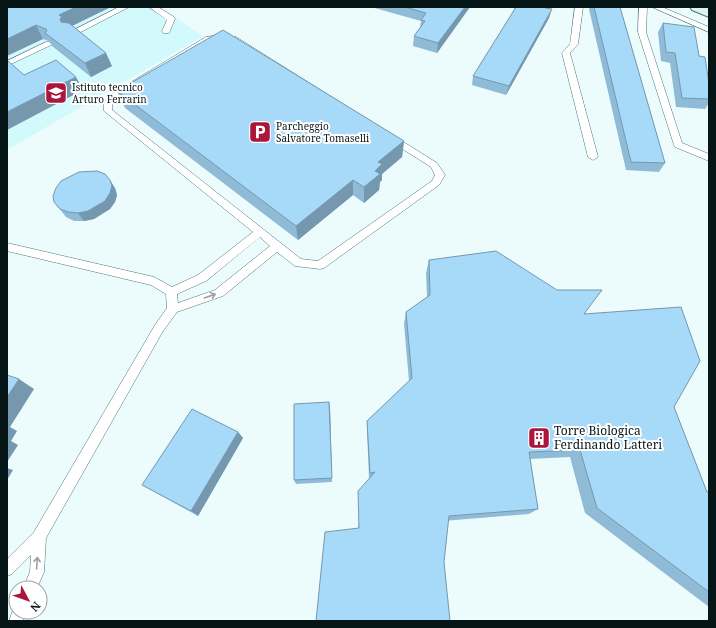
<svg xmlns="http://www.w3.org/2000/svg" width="716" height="628" font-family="'Noto Serif',serif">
<rect width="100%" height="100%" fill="#ecfcfd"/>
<!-- built -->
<path fill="#d2f9fc" d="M7,7h153l43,29 -196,114z"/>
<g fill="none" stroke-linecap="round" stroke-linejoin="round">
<!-- lane casing -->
<g stroke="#4f7376" stroke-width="1">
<path id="lane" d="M119,7h10l-54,28h-6l-1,-2z
M149,7h9l16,10 1,2 -6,14h-6l-1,-2 5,-11z
M575,7h8l-5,37 -8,9 28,104 -5,3 -5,-3 -26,-104 8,-9z
M639,7h8l-1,25 36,111 27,11v7l-34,-14 -1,-2 -36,-113z
M652,7h10l47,20v5z
M221,35l15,2 201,126 8,12 -6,10 -115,83 -4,1 -25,-3 -18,-14 -54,44 -46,16 -14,19 -117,207 -2,34 -7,16h-14l7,-16 1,-17 -19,19 -5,2v-17l27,-27 121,-207 12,-17 -1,-14 -15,-9 -144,-34v-8l147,34 18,10 26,-12 55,-43 -149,-121v-8l9,-10 93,-56zM221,39l10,2 200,126 4,8 -3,6 -114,80 -17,-2 -189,-149v-6l7,-7 92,-56zM260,237l10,9 -55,44 -37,13 -1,-9 29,-13z
M46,42h3l4,2 -46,22v-5z
M16,606v6h10l-3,9h-14l5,-14z"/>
</g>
<!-- secondary casing -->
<g stroke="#4f7376" stroke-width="2">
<path id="secondary" d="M690,7h19v10l-17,-7z"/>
</g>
<!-- lane -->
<use href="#lane" fill="#fff" fill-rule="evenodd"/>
<!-- secondary -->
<use href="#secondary" fill="#d8f6eb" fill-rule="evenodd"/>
</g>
<!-- wall -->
<path fill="#90bbd6" d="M7,7h104l-39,18 40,41 -21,11 -39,-31 -3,-5 -6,-2z
M371,7h99l-33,46 -24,-7 1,-10 6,-8 1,-7z
M514,7h31l4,11 -43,77 -34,-10 1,-9 41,-66z
M590,7h30l45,156 -6,9 -33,-2 -37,-161z
M663,23l36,33 10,28v19l-4,6 -29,-2 -6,-44 -9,-2 -3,-29z
M117,91l287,50 -2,16 -20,17v6l-2,2 -1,8 -15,13 -11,-8 -55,45 -173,-132z
M115,188l2,7 -2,7 -5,7 -16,10 -10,2h-10l-8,-4 -12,-15z
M429,260l155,54 90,93 33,85h2v115l-124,-94 -15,-56 -40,2 8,50 -9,5 -171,14 11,-49 -2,-49v-9l42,-40 -5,-57 2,-12 21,-15 -1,-24z
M329,402l1,6 2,74 -36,2 -2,-4z
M238,432l5,6 -45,78 -56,-31z"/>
<!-- shaded-wall -->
<path fill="#7598ae" d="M76,7h35l-43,21 -7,-6 -2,-7z
M465,7h5l-33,46 1,-10z
M552,9l-3,9 -43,77 3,-9z
M36,25l7,14 -36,17v-17z
M106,53l6,13 -21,11 -6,-14z
M76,77l7,13 -76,40v-18z
M404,141l-2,16 -20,17v6l-2,2 -1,8 -15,13v-16l11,-16 3,-9z
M110,180l5,8 2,7 -2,7 -5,7 -16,10 -10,2 -6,-8z
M353,180v15l-55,45 -2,-14z
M19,379l15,10 -24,38 7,4 -6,10 7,4 -11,17v-65z
M329,402l1,6 2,74v-4z
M238,432l5,6 -45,78 -7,-5z
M7,468l6,2 -6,10z"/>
<!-- building -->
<path fill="#a7d9f9" stroke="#7598ae" d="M7,7h69l-17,8 3,2 -2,2 1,3 8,1 37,30 -21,10 -40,-30 2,-2 -1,-2 -10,-4 -29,14z
M405,7h60l-27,36 -24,-7 11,-15 -4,-1 5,-7z
M516,7h29v1l7,1 -43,77 -36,-10z
M594,7h26l45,156 -34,-1z
M663,23l31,4 5,29 6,1 4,27v15l-27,-1 -7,-45 -9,-1z
M223,30l181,111 -26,21 4,2 -7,7 5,3 -16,13 -11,-7 -57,46 -179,-135z
M7,60l17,15 32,-15 20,17 -69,35z
M97,171l8,3 5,6 2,6 -2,7 -5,8 -17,10 -10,2 -10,-1 -8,-3 -6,-7 -1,-6 3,-8 5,-7 18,-9z
M496,251l61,39h45l-18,24 97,-7 19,54 -26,46 33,85h2v100l-112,-84 -17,-58 -51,2 9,57 -89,7 -5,46 6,59h-134l9,-89 34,-4 -1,-37 17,-19 -5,1 -3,-52 45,-43 -6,-66 24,-17 -1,-35z
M7,375l12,4 -12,18z
M329,402l3,76 -38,2v-76z
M192,409l46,23 -47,79 -49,-26z"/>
<!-- one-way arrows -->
<defs><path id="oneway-shaft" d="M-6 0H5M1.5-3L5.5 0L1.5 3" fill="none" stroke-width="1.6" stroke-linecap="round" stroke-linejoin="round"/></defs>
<g stroke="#9ba1a2">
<use href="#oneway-shaft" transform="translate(210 296) rotate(-19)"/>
<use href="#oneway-shaft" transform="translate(37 563) rotate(-86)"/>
</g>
<!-- icons -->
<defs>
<g id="school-square" transform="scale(1.15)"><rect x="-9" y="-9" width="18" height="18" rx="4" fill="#ab163d" stroke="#fff"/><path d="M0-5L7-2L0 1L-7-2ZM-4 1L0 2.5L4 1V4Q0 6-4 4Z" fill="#fff"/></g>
<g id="parking-square" transform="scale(1.15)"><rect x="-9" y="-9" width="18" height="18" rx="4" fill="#ab163d" stroke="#fff"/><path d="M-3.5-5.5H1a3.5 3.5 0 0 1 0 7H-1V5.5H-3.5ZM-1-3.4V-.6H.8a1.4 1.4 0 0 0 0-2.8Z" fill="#fff"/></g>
<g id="building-square" transform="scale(1.15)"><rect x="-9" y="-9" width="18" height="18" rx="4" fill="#ab163d" stroke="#fff"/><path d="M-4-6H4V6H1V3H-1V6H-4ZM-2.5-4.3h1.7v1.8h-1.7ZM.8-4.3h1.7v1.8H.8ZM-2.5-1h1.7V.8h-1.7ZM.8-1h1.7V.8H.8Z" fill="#fff"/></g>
</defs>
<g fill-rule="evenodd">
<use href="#school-square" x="56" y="93"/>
<use href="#parking-square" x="260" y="132"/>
<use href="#building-square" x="539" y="438"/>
</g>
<g text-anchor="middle" stroke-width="4" stroke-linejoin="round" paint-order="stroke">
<!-- far-poi labels -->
<g font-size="10" fill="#061516" stroke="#fff" text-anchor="start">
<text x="72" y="91">Istituto tecnico<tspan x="72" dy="12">Arturo Ferrarin</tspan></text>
<text x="276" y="130">Parcheggio<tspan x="276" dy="12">Salvatore Tomaselli</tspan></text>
</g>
<!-- poi labels -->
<g font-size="12" fill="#061516" stroke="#fff" text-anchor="start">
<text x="554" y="435">Torre Biologica<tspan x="554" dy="14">Ferdinando Latteri</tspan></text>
</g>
</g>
<!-- border -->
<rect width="716" height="628" fill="none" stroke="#061516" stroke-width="16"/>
<!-- north arrow -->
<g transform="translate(28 600) rotate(131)"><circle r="19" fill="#ffffff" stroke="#9ba1a2"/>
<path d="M0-3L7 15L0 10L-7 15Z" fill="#ab163d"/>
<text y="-6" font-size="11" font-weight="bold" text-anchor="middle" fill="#061516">N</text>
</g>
</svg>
